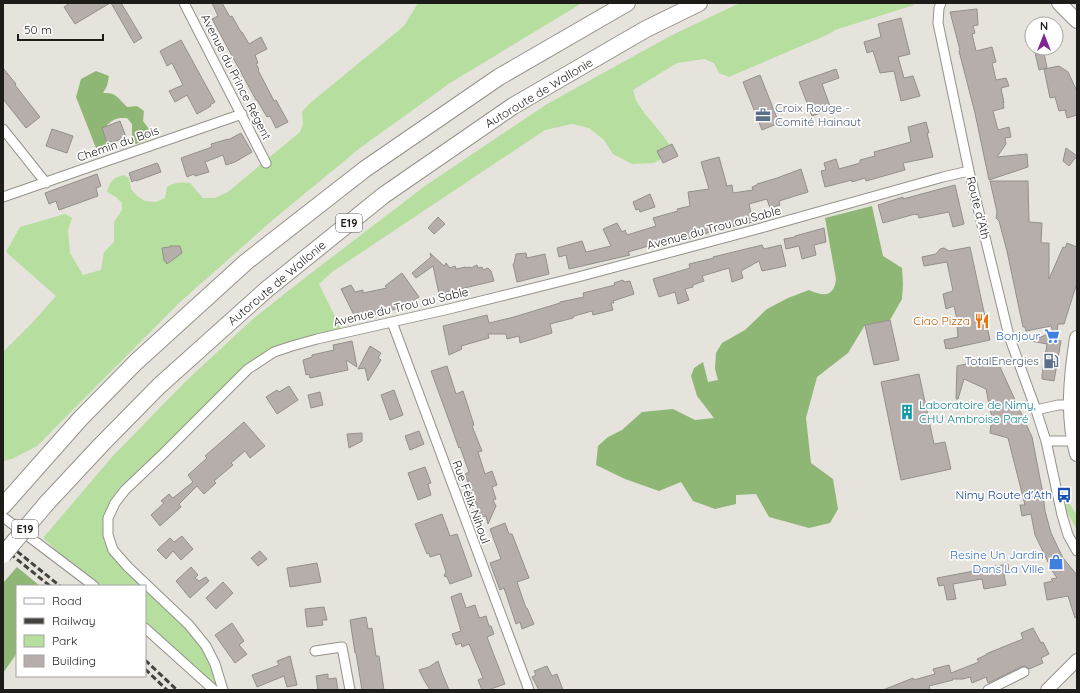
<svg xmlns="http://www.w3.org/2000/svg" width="1080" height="693" font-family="Quicksand,sans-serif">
<rect width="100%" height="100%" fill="#e5e3dc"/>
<!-- green -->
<path fill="#b6de9f" d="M418,3h164l-132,80 -90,65 -85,70 -96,85 -142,143 -25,13 -9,2v-109l30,-30 23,-26 -50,-44 14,-25 45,-13 7,4 -4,12 2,23 13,22 18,-5 3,-18 10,-10v-20l8,-12v-7l-6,-6 -9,-5c2,-10 7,-15 17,-17l5,3 2,11 6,7 8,5 11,1 9,-4 2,-11c8,-5 14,-5 23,-4l13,15h12l13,-6 72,-60 3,-8 -1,-12 7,-8 95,-78z
M740,3h173l1,2 -79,25 -8,5 -98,42 -10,-4 -5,-10 -10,-4 -27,4 -44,27c1,4 2,9 4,12 9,16 24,28 33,44l-4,10 -12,7 -22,1 -19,-10 -9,-14 -15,-12 -17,-4 -27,6 -213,142 -13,12 24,49 -84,28 -134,129 -17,28 5,32 93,96 17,44h-9l-69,-62v-42h-50l-52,-48 69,-81 75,-77 67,-62 52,-41 119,-91 122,-82 127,-70z
M1059,488l18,27v15l-16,-28z"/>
<!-- forest -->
<path fill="#8eb776" d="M96,71l13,5 -2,10 -4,7c13,-1 15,5 24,14l10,-1 7,5 -1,10 6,8 -1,10 -6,3 -6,2 -4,-3v-17l-5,-6c-10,0 -12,0 -20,7v9l6,15 -4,4h-6l-7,-5 -20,-51 5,-18z
M872,206l11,50 19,12 1,16 -1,15 -12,21 -25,5 -17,28 -31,24 -11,41 5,45 22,16 5,30 -8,14 -21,5 -40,-11 -13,-23 -20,1v9l-21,5 -22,-8 -12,-19 -22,9 -34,-12 -29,-14 2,-19 10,-9 14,-7 20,-18 31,-3 22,11 19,-2 -17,-22 -6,-20 3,-8 9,-6 5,20 10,-2 -3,-11 1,-16 6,-10 23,-13 22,-21 21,-11 21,-8c14,6 25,8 27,-11l-11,-61z
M17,567l23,19h-23v67l-14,20v-90z"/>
<!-- building -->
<path fill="#b6aeab" stroke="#958f8b" d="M70,3h40l-35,21 -11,-17z
M111,3h10l21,35 -8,5z
M212,3h10l8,14 2,-1 9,16h1l7,12 12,-7 6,12 -12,6 3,8 -2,1 3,5 -1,1 16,31 2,-1 12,22 -12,6 -6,-12 -3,1 -10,-17h-1l-44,-81 6,-3z
M977,9l1,16 -5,1 2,7 -3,1 4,17 16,-4 4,15 -4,1 4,17 10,-2 3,8 -8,2 3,15 -1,-1 1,6 -11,3 5,19 11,-3 2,10 -6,1 1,6 -9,13 30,-3 1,13 -39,13 -14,-67 -16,-62 1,-1 -10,-38z
M901,18l9,36 -12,3 6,21 9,-2 7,20 -19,5 -7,-30 -14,2 -7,-22 -6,2 -3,-11 17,-5 -3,-13z
M181,40l34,62 -5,3 1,1 -14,8 -10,-19 -12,7 -6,-11 14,-6 -11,-22 -5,3 -7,-15z
M1034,48h9l4,20 -8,2z
M1059,66l9,6 9,19v24l-10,3 -2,-8 -6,1 -4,-14 -5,1 -6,-29z
M3,68l13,16 -1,1 25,32 -14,11 -23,-29z
M836,69l3,9 -17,6 9,25 -19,7 -13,-34z
M760,75l19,48 -17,7 -19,-48z
M120,121l6,16 -13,5 -1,-1 -5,2 -5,-15z
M926,122l3,11h-2l6,24 -30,6 2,7 -39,11 -1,-3 -13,4v-2l-27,7 -4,-16 5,-1 -2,-7 12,-4 3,10 21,-6v-3l15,-4 -1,-4 37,-10 -3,-15z
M52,129l21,7 -6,17 -21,-7z
M241,133l11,19 -17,10 -9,3 -3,-10 -18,7 4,10 -14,4 -1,-2 -7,3 -6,-19 31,-11 -1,-3 17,-5v1z
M672,144l6,12 -15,7 -6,-12z
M1066,148l11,8 -8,10 -6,-5z
M719,157l8,29 5,-1 1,8 20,-3 -1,-3 5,-2v-1l20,-6 24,-9 7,23 -29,9 1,4 -10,3 -3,-9 -18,5 4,18 -32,7 -51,15 -1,-4 -41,12 2,3 -61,14 -3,-14 -7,2 -2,-9 25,-7 4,11 25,-6 -8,-17 14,-6 5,9 3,-2 2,5 29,-9 -3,-8 25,-7 -1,-2 13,-3 -2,-14 21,-3 -8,-27z
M157,163l1,1 3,8 -25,9 -1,-1 -3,2 -3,-9z
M97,174l4,12 -5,2 2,8 -39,14 -3,-9 -7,3 -4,-11z
M990,181h38l1,41 13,1 -1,20h8v36l14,-32 2,1 2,-5 10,4v36l-13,41h-6l-2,16 5,1 -7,40 -12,-2v-4l5,-31 -16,-3 22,-9 -2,-6 -25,5 -1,-4h-2l-16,-76 -8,-30 -3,-3 1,-6z
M955,185l9,39 -11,3 -4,-15 -30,6 -1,-4 -2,1 -1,-1 -32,9 -5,-18 25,-8v2z
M650,194l5,13 -15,5 -1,-3 -3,1 -3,-8z
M438,217l7,7 -11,10 -6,-6z
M824,228l2,14 -12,3 2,10 -14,4 -3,-13 -13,3 -2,-10 11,-2v-1z
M762,245l2,4 17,-4 5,21 -24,5 -3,-10 -18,10 2,7 -11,4 -3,-14 -27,8 2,5 -11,4v2l-8,2 4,11 -11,4 -3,-12 -16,5 -6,-18 37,-11 -1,-4 25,-6 -1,-1z
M170,246h10l2,7 -15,11 -3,-4 -2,-12 8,-1z
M970,247l20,93 -41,9 -1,-1 -2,1 -2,-9 14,-3 -1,-12 1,-1 -4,-18 -8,3 -3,-15 10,-3 -6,-29 -23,4 -2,-9 14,-3 4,-5 4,-1 5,3z
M430,253l14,13 2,-3 4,5 5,-2 1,3 10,-2v1l4,-1 1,1 6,-3 1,3 4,-1 1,3 5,-2 3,3 3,10 -55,13 -6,-28 -17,12 -4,-5 19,-16z
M526,253l1,5 18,-4 4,20 -32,8 -4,-18h1l2,-10z
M402,273l17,24 -15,10 -48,12 -15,-30 10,-4 4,7 8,-2v3l24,-5 -2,-2z
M623,280l1,2 6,-1 4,13 -21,7 1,2h-3l2,7 -20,5 -1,-4 -18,5 -1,2 -23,6 2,9 -32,10 -1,-7 -12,3 -1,-5h-18l1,4 -28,8 1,3 -13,6 -6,-29 44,-11 2,8 25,-6 46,-14v-1l24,-5 -1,-4 32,-8 -1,-2z
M890,320l9,40 -25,5 -9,-40z
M352,341l5,26 -11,-7 2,10 -38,8 -1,-4 -3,1 -3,-15 9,-3v-2l22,-5 -1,-5z
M370,346l11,7 -3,5 3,2 -13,21 -3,-13 -7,1z
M995,356l37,81 11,57 2,17 6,22 12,25 14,17v42l-2,1 -7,-22 -21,4 -3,-17 9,-2 -2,-2 6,-1 -6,-9 1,-1 -3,-4 -14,-29 -4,-21 -9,2 -2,-11h5l-17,-67 -18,-5 2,-17 -4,-11h1l-3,-16 -22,-10 -6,20h-2l1,-33 22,-5 1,2z
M447,366l9,28 7,-3 11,34 -2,1 10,25 -4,1 7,22 7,-3 5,14 -5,2 4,12 -3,1 3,6 -8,18 -2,-8 -5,1 -6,-17 -8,3 -3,-9 7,-3 -6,-17 4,-2 -9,-25 -1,1 -28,-77z
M919,374l15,70 11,-2 6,27 -50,11 -20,-98z
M289,386l9,14 -21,14 -11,-17 11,-7 2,2z
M394,390l9,25 -13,5 -9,-25z
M320,392l3,13 -12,3 -3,-13z
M244,422l21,24 -15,12 -5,-7 -14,12 2,2 -19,16 2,2 -12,11 -7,-8 -18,18 2,3 -21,19 -9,-11 13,-12 -3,-2 8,-7 4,4 20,-16 -5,-7 19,-17 -2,-2z
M419,431l5,13 -14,6 -5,-14z
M362,433v8l-13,7 -2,-14z
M425,467l6,16 -3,1 3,11 -13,5 -10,-27z
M442,514l8,22 7,-2 15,42 -22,8 -3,-7 -3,-1 2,-4 -6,-18 -10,3 -1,-4 -2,1 -12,-30z
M505,523l4,11h3l17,44 -12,4 9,26h1l7,16 -12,5 -2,-7 -4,2 -12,-36 -4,2 -10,-27 11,-4 -11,-30z
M182,536l11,13 -12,11 -8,-9 -7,8 -9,-9 13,-12 4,4z
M260,551l7,8 -9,7 -7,-8z
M317,563l4,19 -31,5 -3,-19z
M1008,564l1,10 -5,1 2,10 -22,4 -2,-10 -29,5 3,15 -9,1 -3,-15 -5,1 -2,-8 53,-10v-1z
M191,567l7,8 -3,3 4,3 7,-4 3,4 -19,17 -14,-17z
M223,582l10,11 -17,16 -10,-11z
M461,593l5,15 9,-3 4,12 1,1 6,-2 3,10h2l3,8 -7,3 18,47 -17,6h-6l-4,-10 5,-2 -14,-34 -7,3 -1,-4 -5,2 -4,-11 9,-3 -10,-34z
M324,607l3,13h-5l1,5 -16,2 -2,-18z
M366,617l2,12 4,-1 4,28h3l5,34h-22l-6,-37h-1l-5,-33z
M232,623l12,18 -5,4 8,9 -12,9 -20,-28z
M1033,628l8,15 2,-1 6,12 -8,4 2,5 -14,6 -4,-3 -4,1 -33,16 -2,-6 -14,6 -2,-6 -7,2h-11l1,1 -24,6 1,4h-47l30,-12 1,2 21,-6 -2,-5 16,-4 2,8 28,-11 -2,-3 9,-4v-1l7,-3 30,-12 -2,-6z
M290,656l7,29 -10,2 -3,-11 -27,11 -5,-12 27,-10 -2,-4z
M438,661l4,12 7,17h-19l-6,-10 -5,-10 10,-3z
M547,666l5,10 5,-2 6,16h-24l-7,-13 4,-2 -2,-4z
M328,674v5l8,-1 2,12h-20l-2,-14z"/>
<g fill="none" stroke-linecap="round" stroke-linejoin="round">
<!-- minor casing -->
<g stroke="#94928b" stroke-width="11">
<path id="minor" d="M184,3l82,160
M941,3l-2,5 -1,15 31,148 40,165 27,74 10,31 16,74 6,20 9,16
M3,129l43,54
M3,197l239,-83
M392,322l137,368
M1036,410l22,-5h13
M1046,441h28
M3,517l91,69
M145,628l69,62
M315,651l27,-4 8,43
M223,690l-8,-26 -9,-18 -17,-21 -61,-58 -15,-17 -5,-15v-17l7,-15 10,-13 38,-36 85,-85 26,-17 18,-6 25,-7 132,-30 129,-32 183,-49 182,-51 26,-6
M988,690l36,-18"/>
</g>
<!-- secondary casing -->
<g stroke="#94928b" stroke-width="14">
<path id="secondary" d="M1047,690l30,-30"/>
</g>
<!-- primary casing -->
<g stroke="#94928b" stroke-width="16">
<path id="primary" d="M1059,3l18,18
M1077,338c-6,39 -10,77 0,116"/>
</g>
<!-- motorway casing -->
<g stroke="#94928b" stroke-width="18">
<path id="motorway" d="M46,504l54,-58 59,-60 107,-96 118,-95 129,-89 133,-77 53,-26
M3,506l77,-87 56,-57 110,-100 119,-93 134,-92 128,-74"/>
</g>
<!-- minor -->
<use href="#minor" stroke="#fff" stroke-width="9"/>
<!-- secondary -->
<use href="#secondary" stroke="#fff" stroke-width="12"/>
<!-- primary -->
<use href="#primary" stroke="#fff" stroke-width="14"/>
<!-- motorway -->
<use href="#motorway" stroke="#fff" stroke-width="16"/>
<!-- rail -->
<path stroke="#44423f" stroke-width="3" stroke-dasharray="6 3" stroke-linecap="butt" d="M3,540l57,46
M3,548l47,38
M145,660l32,30
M145,669l22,21"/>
<!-- motorway-bridge casing -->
<g stroke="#94928b" stroke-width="18" stroke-linecap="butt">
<path id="motorway-bridge" d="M3,555l43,-51"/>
</g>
<!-- motorway-bridge -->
<use href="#motorway-bridge" stroke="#fff" stroke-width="16"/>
</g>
<!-- icons -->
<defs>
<g id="office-bare" transform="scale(1.2)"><path d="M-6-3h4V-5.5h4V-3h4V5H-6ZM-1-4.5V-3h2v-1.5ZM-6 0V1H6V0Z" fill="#5c6f8a" stroke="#fff" stroke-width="2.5" paint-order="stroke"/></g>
<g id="restaurant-bare" transform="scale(1.2)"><path d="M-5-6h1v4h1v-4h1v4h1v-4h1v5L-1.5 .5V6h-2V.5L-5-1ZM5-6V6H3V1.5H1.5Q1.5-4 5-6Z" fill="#e8710a" stroke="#fff" stroke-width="2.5" paint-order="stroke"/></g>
<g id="supermarket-bare" transform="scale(1.2)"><path d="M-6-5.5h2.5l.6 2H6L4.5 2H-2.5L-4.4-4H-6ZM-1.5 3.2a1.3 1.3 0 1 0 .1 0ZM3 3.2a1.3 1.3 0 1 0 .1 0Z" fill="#3f7fe0" stroke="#fff" stroke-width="2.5" paint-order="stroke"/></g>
<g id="fuel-bare" transform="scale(1.2)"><path d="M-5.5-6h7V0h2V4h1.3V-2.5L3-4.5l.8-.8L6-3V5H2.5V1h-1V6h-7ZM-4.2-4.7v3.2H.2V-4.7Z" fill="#5c6f8a" stroke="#fff" stroke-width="2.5" paint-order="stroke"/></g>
<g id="building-bare" transform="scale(1.2)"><path d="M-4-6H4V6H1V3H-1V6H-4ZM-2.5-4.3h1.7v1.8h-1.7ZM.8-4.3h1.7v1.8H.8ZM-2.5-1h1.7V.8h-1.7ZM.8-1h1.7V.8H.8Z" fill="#0f9aa8" stroke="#fff" stroke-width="2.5" paint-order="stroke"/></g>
<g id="bus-bare" transform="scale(1.2)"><path d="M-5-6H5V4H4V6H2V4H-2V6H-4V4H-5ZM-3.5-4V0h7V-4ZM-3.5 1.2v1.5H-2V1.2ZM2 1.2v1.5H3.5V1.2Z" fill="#1a4fb4" stroke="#fff" stroke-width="2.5" paint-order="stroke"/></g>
<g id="shop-bare" transform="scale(1.2)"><path d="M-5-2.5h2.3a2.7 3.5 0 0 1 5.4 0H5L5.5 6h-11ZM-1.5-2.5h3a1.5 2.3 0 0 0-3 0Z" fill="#3f7fe0" stroke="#fff" stroke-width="2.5" paint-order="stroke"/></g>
</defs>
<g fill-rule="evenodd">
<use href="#office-bare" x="763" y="115"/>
<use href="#restaurant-bare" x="982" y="321"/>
<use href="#supermarket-bare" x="1052" y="336"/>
<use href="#fuel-bare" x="1051" y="361"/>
<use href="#building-bare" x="907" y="412"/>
<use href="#bus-bare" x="1064" y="495"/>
<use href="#shop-bare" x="1056" y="562"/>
</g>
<g text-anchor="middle" stroke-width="3.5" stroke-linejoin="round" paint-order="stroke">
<!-- shield labels -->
<g fill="#fff" stroke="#61605e" stroke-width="1">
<rect x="336" y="214" width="26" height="18" rx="3"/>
<rect x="12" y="520" width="26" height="18" rx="3"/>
</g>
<g font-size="11" font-weight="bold" fill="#1d1c19">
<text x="349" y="227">E19</text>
<text x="25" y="533">E19</text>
</g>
<!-- street labels -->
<g font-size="12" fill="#1d1c19" stroke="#fff">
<text transform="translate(236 77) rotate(63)" y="4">Avenue du Prince Régent</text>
<text transform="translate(539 93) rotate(-31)" y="4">Autoroute de Wallonie</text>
<text transform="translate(118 144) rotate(-19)" y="4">Chemin du Bois</text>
<text transform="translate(978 208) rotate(76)" y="4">Route d'Ath</text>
<text transform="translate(714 228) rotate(-15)" y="4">Avenue du Trou au Sable</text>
<text transform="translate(277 283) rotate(-40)" y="4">Autoroute de Wallonie</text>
<text transform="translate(401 307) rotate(-13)" y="4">Avenue du Trou au Sable</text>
<text transform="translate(471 502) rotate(70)" y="4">Rue Félix Nihoul</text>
</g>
<!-- service labels -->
<g font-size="12" fill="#4e5e75" stroke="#fff" text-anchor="start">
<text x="775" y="112">Croix Rouge -<tspan x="775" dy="14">Comité Hainaut</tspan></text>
<text x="1039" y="365" text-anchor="end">TotalEnergies</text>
</g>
<!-- food labels -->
<g font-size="12" fill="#c56008" stroke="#fff" text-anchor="end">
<text x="970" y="325">Ciao Pizza</text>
</g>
<!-- shop labels -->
<g font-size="12" fill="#366cbe" stroke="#fff" text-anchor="end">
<text x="1040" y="340">Bonjour</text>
<text x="1044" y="559">Resine Un Jardin<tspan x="1044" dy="14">Dans La Ville</tspan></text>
</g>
<!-- culture labels -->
<g font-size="12" fill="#0d838f" stroke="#fff" text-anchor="start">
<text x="919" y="409">Laboratoire de Nimy,<tspan x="919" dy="14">CHU Ambroise Paré</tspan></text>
</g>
<!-- transit labels -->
<g font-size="12" fill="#164399" stroke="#fff" text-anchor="end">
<text x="1052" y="499">Nimy Route d'Ath</text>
</g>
</g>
<!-- border -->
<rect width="1080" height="693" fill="none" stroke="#1d1c19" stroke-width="8"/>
<!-- legend -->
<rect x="16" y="585" width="130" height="92" fill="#ffffff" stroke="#a5a4a3"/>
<rect x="24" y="598" width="20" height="6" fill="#ffffff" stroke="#a5a4a3"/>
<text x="52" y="605" font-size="12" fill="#1d1c19">Road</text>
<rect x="24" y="618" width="20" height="6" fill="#44423f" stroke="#a5a4a3"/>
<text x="52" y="625" font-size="12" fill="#1d1c19">Railway</text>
<rect x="24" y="635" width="20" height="12" fill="#b6de9f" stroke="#a5a4a3"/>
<text x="52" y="645" font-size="12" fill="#1d1c19">Park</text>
<rect x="24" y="655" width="20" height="12" fill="#b6aeab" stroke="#a5a4a3"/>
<text x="52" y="665" font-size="12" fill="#1d1c19">Building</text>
<!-- north arrow -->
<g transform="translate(1044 36)"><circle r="19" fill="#ffffff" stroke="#a5a4a3"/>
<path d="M0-3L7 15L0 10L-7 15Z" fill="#802795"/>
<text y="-6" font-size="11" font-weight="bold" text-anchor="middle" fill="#1d1c19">N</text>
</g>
<!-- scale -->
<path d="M18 34v6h85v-6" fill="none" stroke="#1d1c19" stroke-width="2"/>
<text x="24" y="34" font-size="12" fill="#1d1c19" stroke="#ffffff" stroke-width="3" paint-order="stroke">50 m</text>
</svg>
